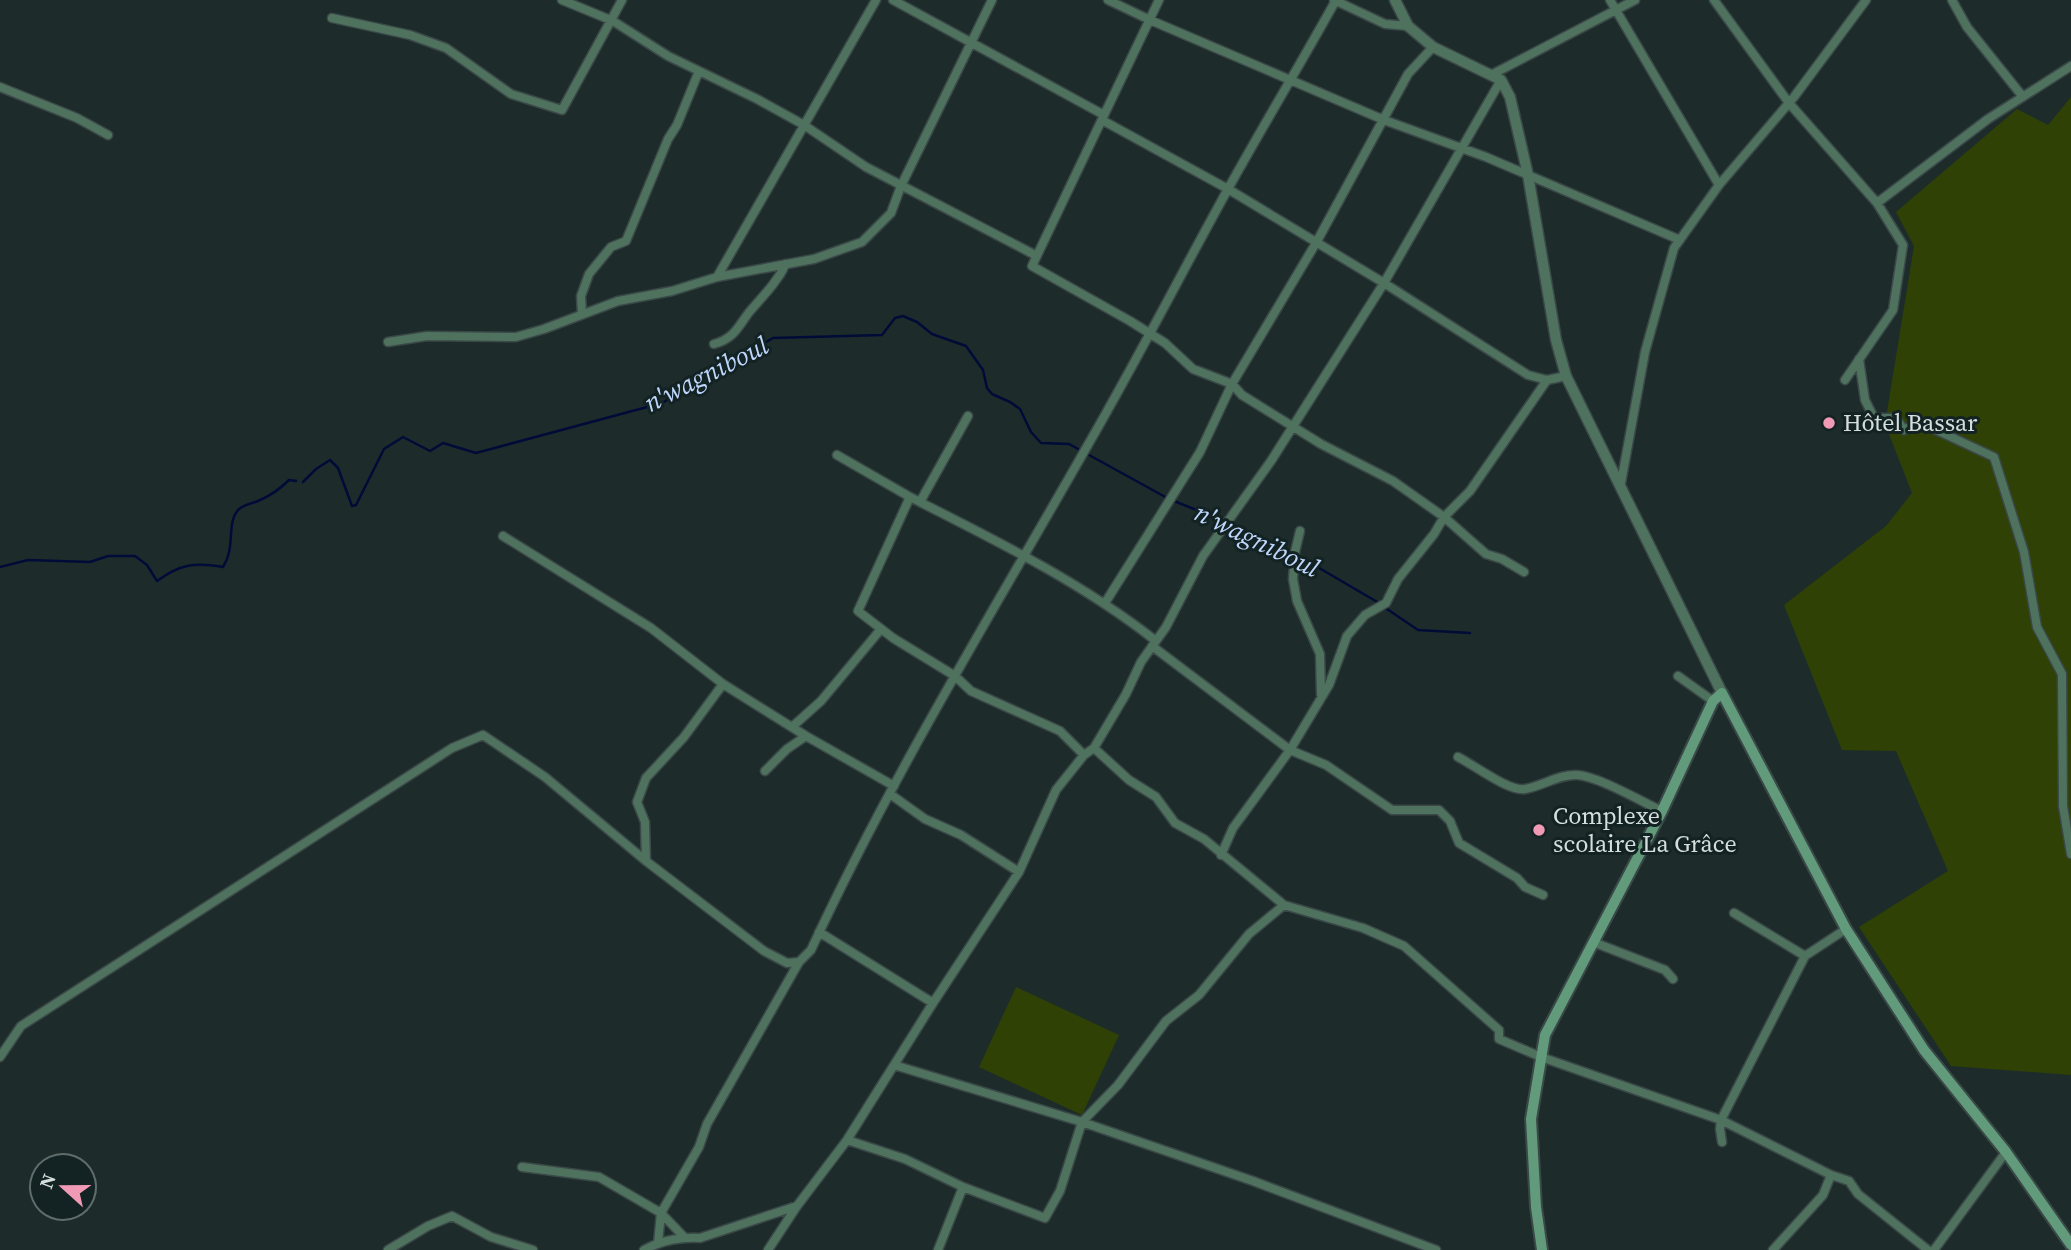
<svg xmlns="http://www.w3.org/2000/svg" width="2071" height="1250" font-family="'Source Serif 4',serif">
<rect width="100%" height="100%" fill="#1d2c2b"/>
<!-- green -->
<path fill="#2f4104" d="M2071,97v978l-120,-9 -92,-139 89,-56 -52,-120 -54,-1 -58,-145 102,-79 26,-33 -27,-69 29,-178 -18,-34 121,-103 31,16z
M1016,987l103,48 -37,80 -103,-48z"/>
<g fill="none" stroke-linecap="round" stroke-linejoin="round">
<!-- stream -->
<path stroke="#000b37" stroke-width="2.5" d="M303,482l13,-13 14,-9 8,8 14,38 4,-1 28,-56 19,-12 27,14 13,-8 33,10 186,-50 111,-65 109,-3 13,-17 8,-2 14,6 15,12 34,12 17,24 4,18 5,6 18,8 10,7 11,23 10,11 28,1 100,55 55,22
M1231,524l60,28
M1297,555l82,48
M0,567l28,-7 62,2 18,-6h27l12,9 10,16c23,-17 38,-19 66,-14 13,-20 3,-43 15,-57 6,-6 13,-6 20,-9 12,-5 22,-12 31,-21l7,1
M1384,607l34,23 52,3"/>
<!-- minor casing -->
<g stroke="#3a4847" stroke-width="11">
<path id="minor" d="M562,0l51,21 55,35 89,43 47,26 62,42 171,89
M893,0l211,115
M1108,0l42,20 234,100 102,37 194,83
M1159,0l-127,266 98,55 35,22 28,26 39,15 10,11 79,49 72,37 51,36 42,37 16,5 22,13
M1334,0l51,24 23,2
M1610,0l109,185
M1714,0l75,103 88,100 26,42 -10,65 -48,70
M1952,0l15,27 56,70
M332,18l78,17 36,13 65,46 51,16 60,-110
M1493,74l142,-74
M0,87l77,31 31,17
M1102,120l126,69 156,94 144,92 19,5 19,-4
M1877,203l111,-84 83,-53
M717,277l159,-277
M582,314l-1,-18 8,-22 22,-27 15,-6 42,-102 9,-14 22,-54
M388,342l39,-6 89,1 28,-8 74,-28 54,-10 45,-14 97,-18 48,-17 29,-29 10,-27 91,-186
M714,344c22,-6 25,-20 37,-34 13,-15 26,-28 35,-46
M1859,359l6,41 9,18h22l8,12 15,-8 75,35 30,95 13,75 25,47 1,132 8,48
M837,455l73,42
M1621,483l24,-131 29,-104 45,-63 75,-88 72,-97
M920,502l48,-86
M1300,531l-5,21 -2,27 4,22 23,53 1,40
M503,536l148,92 72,56 83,52 88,50
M1105,603l95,-151 32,-68 84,-141 92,-169 25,-27
M1152,646l138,104 36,15 66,45h47l11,11 9,22 58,35 8,9 18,8
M1678,676l35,25
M792,727l29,-26 60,-72
M1094,748l35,32 27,17 19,26 29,16 80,66 79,23 41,18 95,84v9l42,18 180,63 84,-164 41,-27
M1084,755l-24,-24 -89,-40 -16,-15 -62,-38 -35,-27 52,-114c85,43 171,85 246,144l10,-14 37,-71 68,-95 113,-178 117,-203
M1458,757c16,8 51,35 67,32 18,-3 34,-15 52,-14 21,1 65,27 85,36
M765,771l22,-22 19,-13
M890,794l35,25 36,16 58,37
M1221,855l12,-27 57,-78 39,-65 18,-49 18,-21 21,-12 12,-24 36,-45 10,-17 26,-26 77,-111
M646,861l-1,-39 -8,-20 9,-24 38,-41 39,-53
M1284,905l-35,29 -50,61 -33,26 -48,64 -36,37 171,59 183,69
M1734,913l71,43
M819,932l114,71 86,-131 37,-82 28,-35 10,-7 32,-54 15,-32 15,-21
M1593,942l72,28 8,9
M0,1057l21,-31 431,-278 31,-13 62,42 101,84 118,90 23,12 12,-1 12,-12c81,-175 183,-340 278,-507 48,-83 92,-169 139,-254 35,-63 73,-126 108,-189
M894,1065l188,57 -22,69 -15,27 -82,-31
M847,1140l58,19 58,28 -25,63
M1722,1142l-2,-13 1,-9 110,55 18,6 9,13 70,56
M522,1167l77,10 62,36 23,24
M658,1243l3,-30 38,-66 8,-23 92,-162
M388,1250l40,-24 24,-10 39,21 42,13
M644,1250c18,-10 36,-13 56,-12l97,-32
M768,1250l29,-44 50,-66 86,-137
M1773,1250l50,-55 8,-20
M1934,1250l72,-98"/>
</g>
<!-- tertiary casing -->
<g stroke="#3a4847" stroke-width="13">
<path id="tertiary" d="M1395,0l13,26 25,21 68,33 9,17 18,78 28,165 10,36 156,317"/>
</g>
<!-- secondary casing -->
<g stroke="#3a4847" stroke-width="14">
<path id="secondary" d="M1542,1250l-6,-43 -5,-88 14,-84 117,-224 51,-110 9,-8 124,236 78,121 82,102 65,93"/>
</g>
<!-- minor -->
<use href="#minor" stroke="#4f725e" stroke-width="8"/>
<!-- tertiary -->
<use href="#tertiary" stroke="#4f725e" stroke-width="10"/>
<!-- secondary -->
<use href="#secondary" stroke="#629b7b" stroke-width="10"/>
</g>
<!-- markers -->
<g fill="#f09ab5" stroke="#132222" stroke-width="2.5">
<circle cx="1829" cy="423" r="7"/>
<circle cx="1539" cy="830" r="7"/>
</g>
<g text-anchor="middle" stroke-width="6" stroke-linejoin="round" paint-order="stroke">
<!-- poi labels -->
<g font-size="24" fill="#d4dedd" stroke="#132222" text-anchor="start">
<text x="1843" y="431">Hôtel Bassar</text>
<text x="1553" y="824">Complexe<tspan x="1553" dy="28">scolaire La Grâce</tspan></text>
</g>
<!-- water labels -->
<g font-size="26" font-style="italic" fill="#bfd7fc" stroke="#132222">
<text transform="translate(706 374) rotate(-27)" y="9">n'wagniboul</text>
<text transform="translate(1257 540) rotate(26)" y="9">n'wagniboul</text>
</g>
</g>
<!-- north arrow -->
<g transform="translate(63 1187) rotate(291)"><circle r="33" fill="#132222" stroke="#606d6d" stroke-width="2"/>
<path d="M0-5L12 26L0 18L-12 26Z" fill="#f09ab5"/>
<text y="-10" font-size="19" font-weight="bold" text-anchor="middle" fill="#d4dedd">N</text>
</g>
</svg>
